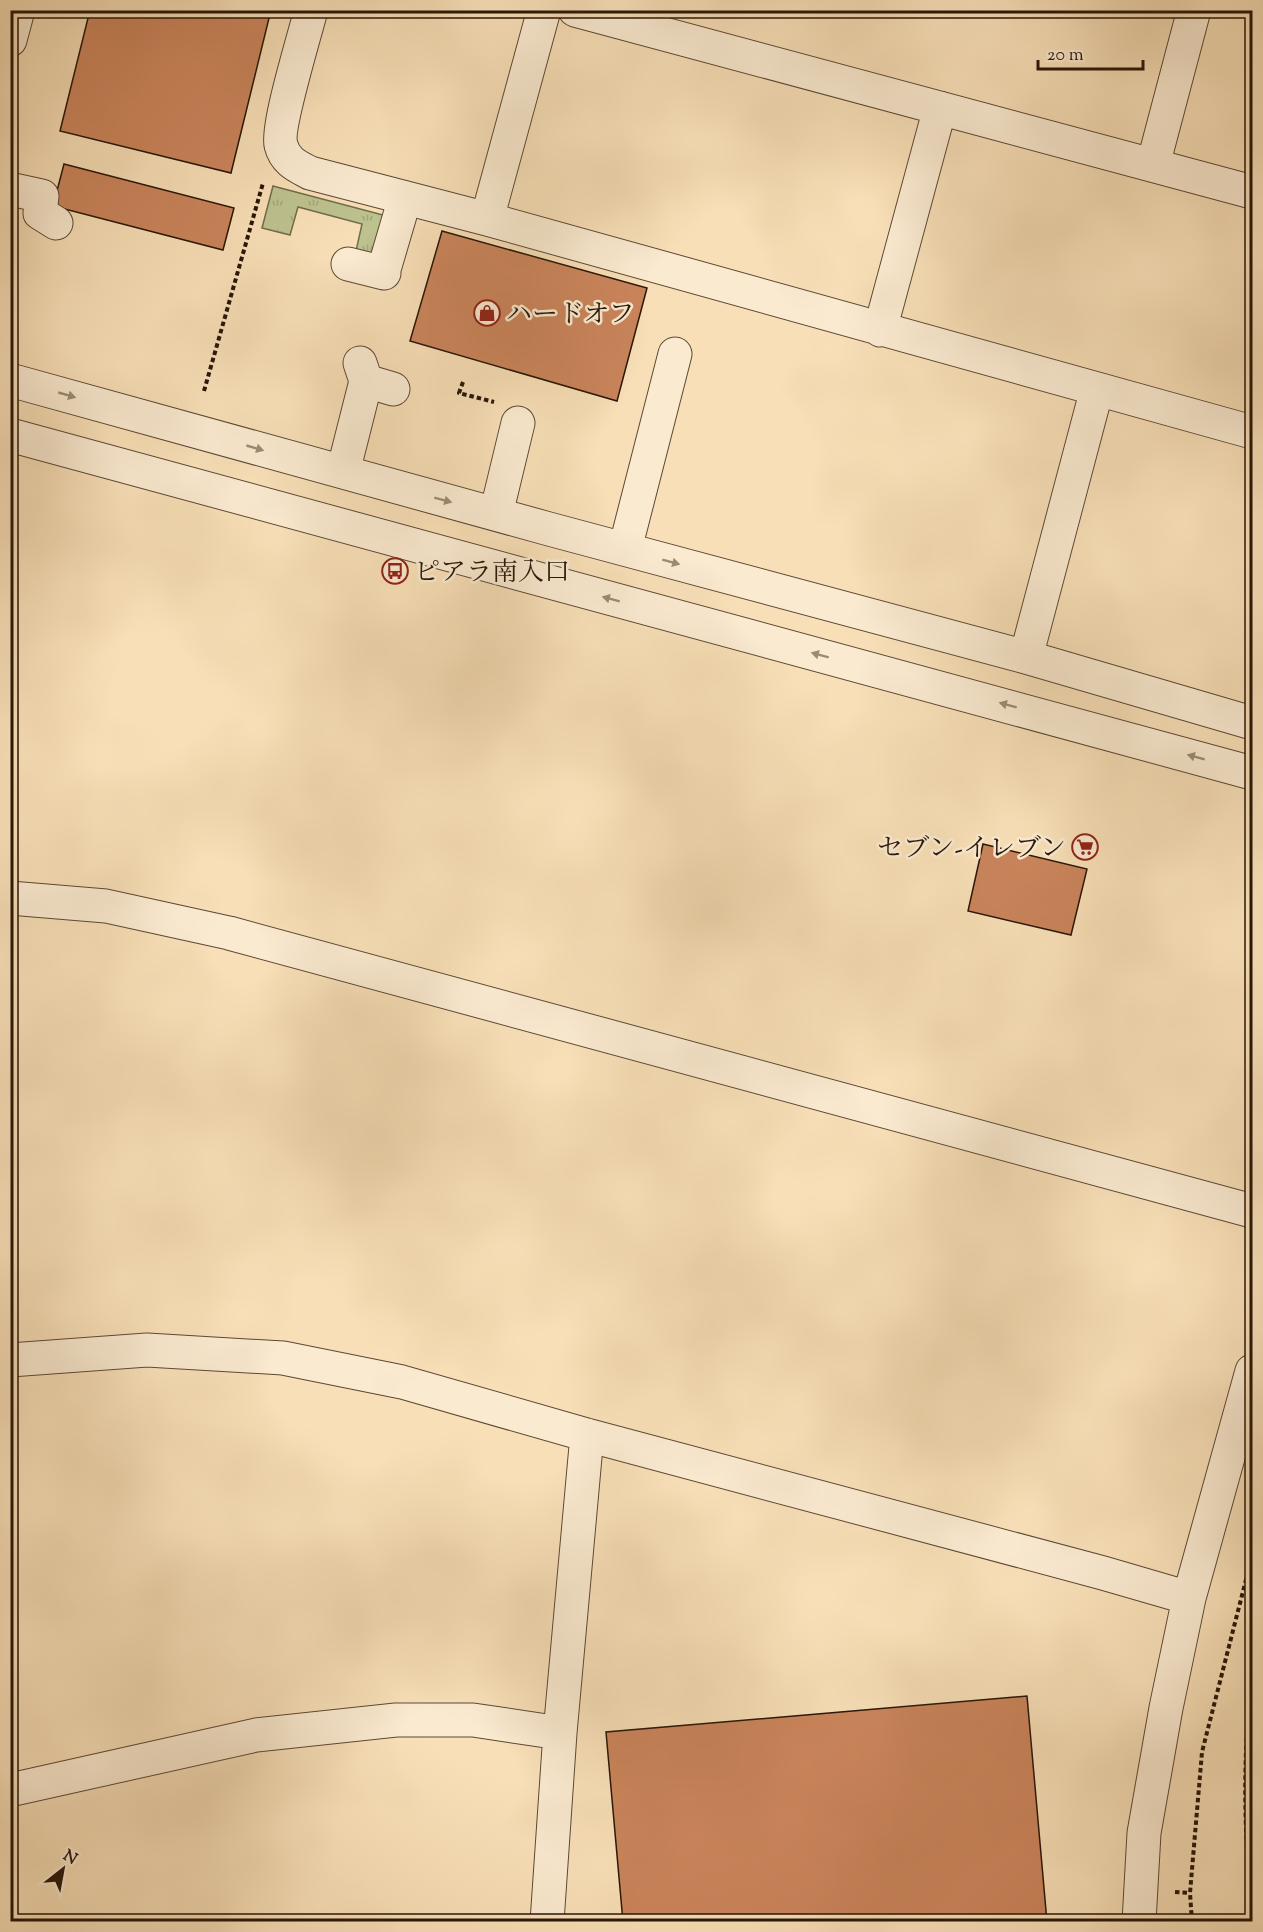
<svg xmlns="http://www.w3.org/2000/svg" width="1263" height="1932" font-family="'Sorts Mill Goudy','Noto Serif JP',serif">
<defs>
<pattern id="grass-tufts" width="24" height="20" patternUnits="userSpaceOnUse" patternTransform="scale(1.5)"><rect width="24" height="20" fill="#bdc28f"/><path d="M3 7l-1-3M5 7V3M7 7l1-3M15 17l-1-3M17 17v-4M19 17l1-3" fill="none" stroke="#a2a67a"/></pattern>
</defs>
<rect width="100%" height="100%" fill="#f8dfb7"/>
<filter id="stains"><feTurbulence type="fractalNoise" baseFrequency=".00333" numOctaves="4"/><feColorMatrix values="0 0 0 0 .2 0 0 0 0 .09 0 0 0 0 .02 0 0 0 .5 -.17"/></filter>
<radialGradient id="worn" r=".72"><stop offset=".6" stop-color="#630" stop-opacity="0"/><stop offset="1" stop-color="#630" stop-opacity=".3"/></radialGradient>
<!-- grass -->
<path fill="url(#grass-tufts)" stroke="#726c4c" stroke-width="1.5" d="M273,186l110,29 -11,40 -16,-4 6,-27 -64,-17 -8,28 -28,-7z"/>
<!-- building -->
<path fill="#ca845b" stroke="#281609" stroke-width="1.5" d="M90,10h181l-40,163 -171,-42z
M64,164l170,44 -11,42 -170,-44z
M442,231l205,57 -30,113 -207,-60z
M983,844l104,25 -16,66 -103,-24z
M1027,1696l20,226h-424l-17,-190z"/>
<g fill="none" stroke-linecap="round" stroke-linejoin="round">
<!-- minor casing -->
<g stroke="#5c4834" stroke-width="35">
<path id="minor" d="M311,10c-6,24 -35,118 -30,135 4,16 16,21 29,28l177,46 765,213
M575,10l677,182
M10,40l8,-30
M1153,165l41,-155
M10,189l32,7 -2,17 16,10
M487,219l57,-209
M348,264l36,9
M385,266l20,-68
M880,330l60,-222
M10,380l539,149 477,128 226,66
M366,381l27,8
M10,435l1242,338
M343,472l23,-91 -6,-18
M496,514l22,-91
M625,549l50,-195
M1026,657l71,-268
M10,898l96,8 123,27 1023,278
M10,1360l137,-10 136,8 119,24 185,53 516,138 86,25
M10,1790l246,-55 140,-15h77l87,13
M547,1922l13,-189 27,-298
M1139,1922l5,-89 22,-125 23,-110 63,-227"/>
</g>
<!-- path -->
<path stroke="#281609" stroke-width="4" stroke-dasharray="4.5 3" stroke-linecap="butt" d="M463,382l-4,11 35,9
M204,391l59,-208
M1250,1564l2,-8
M1252,1615l-1,7 1,1
M1252,1678c-9,74 -9,150 0,224
M1175,1892l15,1
M1192,1922l-2,-29 12,-141 48,-188 2,1"/>
<!-- minor -->
<use href="#minor" stroke="#faead0" stroke-width="33"/>
</g>
<!-- one-way arrows -->
<defs><path id="oneway-solid" d="M-6-.8H1V-3.2L6.5 0L1 3.2V.8H-6Z" transform="scale(1.5)"/></defs>
<g fill="#9c8b76">
<use href="#oneway-solid" transform="translate(67 395) rotate(16)"/>
<use href="#oneway-solid" transform="translate(255 448) rotate(16)"/>
<use href="#oneway-solid" transform="translate(443 500) rotate(15)"/>
<use href="#oneway-solid" transform="translate(671 562) rotate(15)"/>
<use href="#oneway-solid" transform="translate(611 599) rotate(-165)"/>
<use href="#oneway-solid" transform="translate(820 655) rotate(-165)"/>
<use href="#oneway-solid" transform="translate(1008 705) rotate(-165)"/>
<use href="#oneway-solid" transform="translate(1196 757) rotate(-165)"/>
</g>
<!-- icons -->
<defs>
<g id="shop-ring" transform="scale(1.35)"><circle r="9.5" fill="#faead0" stroke="#8f2418" stroke-width="1.5"/><path d="M-5-2.5h2.3a2.7 3.5 0 0 1 5.4 0H5L5.5 6h-11ZM-1.5-2.5h3a1.5 2.3 0 0 0-3 0Z" fill="#8f2418"/></g>
<g id="bus-ring" transform="scale(1.35)"><circle r="9.5" fill="#faead0" stroke="#8f2418" stroke-width="1.5"/><path d="M-5-6H5V4H4V6H2V4H-2V6H-4V4H-5ZM-3.5-4V0h7V-4ZM-3.5 1.2v1.5H-2V1.2ZM2 1.2v1.5H3.5V1.2Z" fill="#8f2418"/></g>
<g id="supermarket-ring" transform="scale(1.35)"><circle r="9.5" fill="#faead0" stroke="#8f2418" stroke-width="1.5"/><path d="M-6-5.5h2.5l.6 2H6L4.5 2H-2.5L-4.4-4H-6ZM-1.5 3.2a1.3 1.3 0 1 0 .1 0ZM3 3.2a1.3 1.3 0 1 0 .1 0Z" fill="#8f2418"/></g>
</defs>
<g fill-rule="evenodd">
<use href="#shop-ring" x="487" y="313"/>
<use href="#bus-ring" x="395" y="571"/>
<use href="#supermarket-ring" x="1085" y="847"/>
</g>
<g text-anchor="middle" stroke-width="5" stroke-linejoin="round" paint-order="stroke">
<!-- poi labels -->
<g font-size="26" fill="#281609" stroke="#faead0" text-anchor="start">
<text x="506" y="322">ハードオフ</text>
<text x="414" y="580">ピアラ南入口</text>
<text x="1066" y="856" text-anchor="end">セブン-イレブン</text>
</g>
</g>
<!-- margin -->
<rect width="1263" height="1932" fill="none" stroke="#f8dfb7" stroke-width="36"/>
<rect x="12" y="12" width="1239" height="1908" fill="none" stroke="#281609" stroke-width="3"/>
<rect x="18" y="18" width="1227" height="1896" fill="none" stroke="#281609" stroke-width="1.5"/>
<!-- north arrow -->
<g transform="translate(63 1869) rotate(31)" stroke="#faead0" stroke-width="4.5" paint-order="stroke">
<path d="M0-4.5L10 22L0 15L-10 22Z" fill="#281609"/>
<text y="-9" font-size="16" font-weight="bold" text-anchor="middle" fill="#281609">N</text>
</g>
<!-- scale -->
<path d="M1038 60v9h105v-9" fill="none" stroke="#281609" stroke-width="3"/>
<text x="1047" y="60" font-size="18" fill="#281609" stroke="#faead0" stroke-width="4.5" paint-order="stroke">20 m</text>
<rect width="100%" height="100%" filter="url(#stains)"/>
<rect width="100%" height="100%" fill="url(#worn)"/>
</svg>
